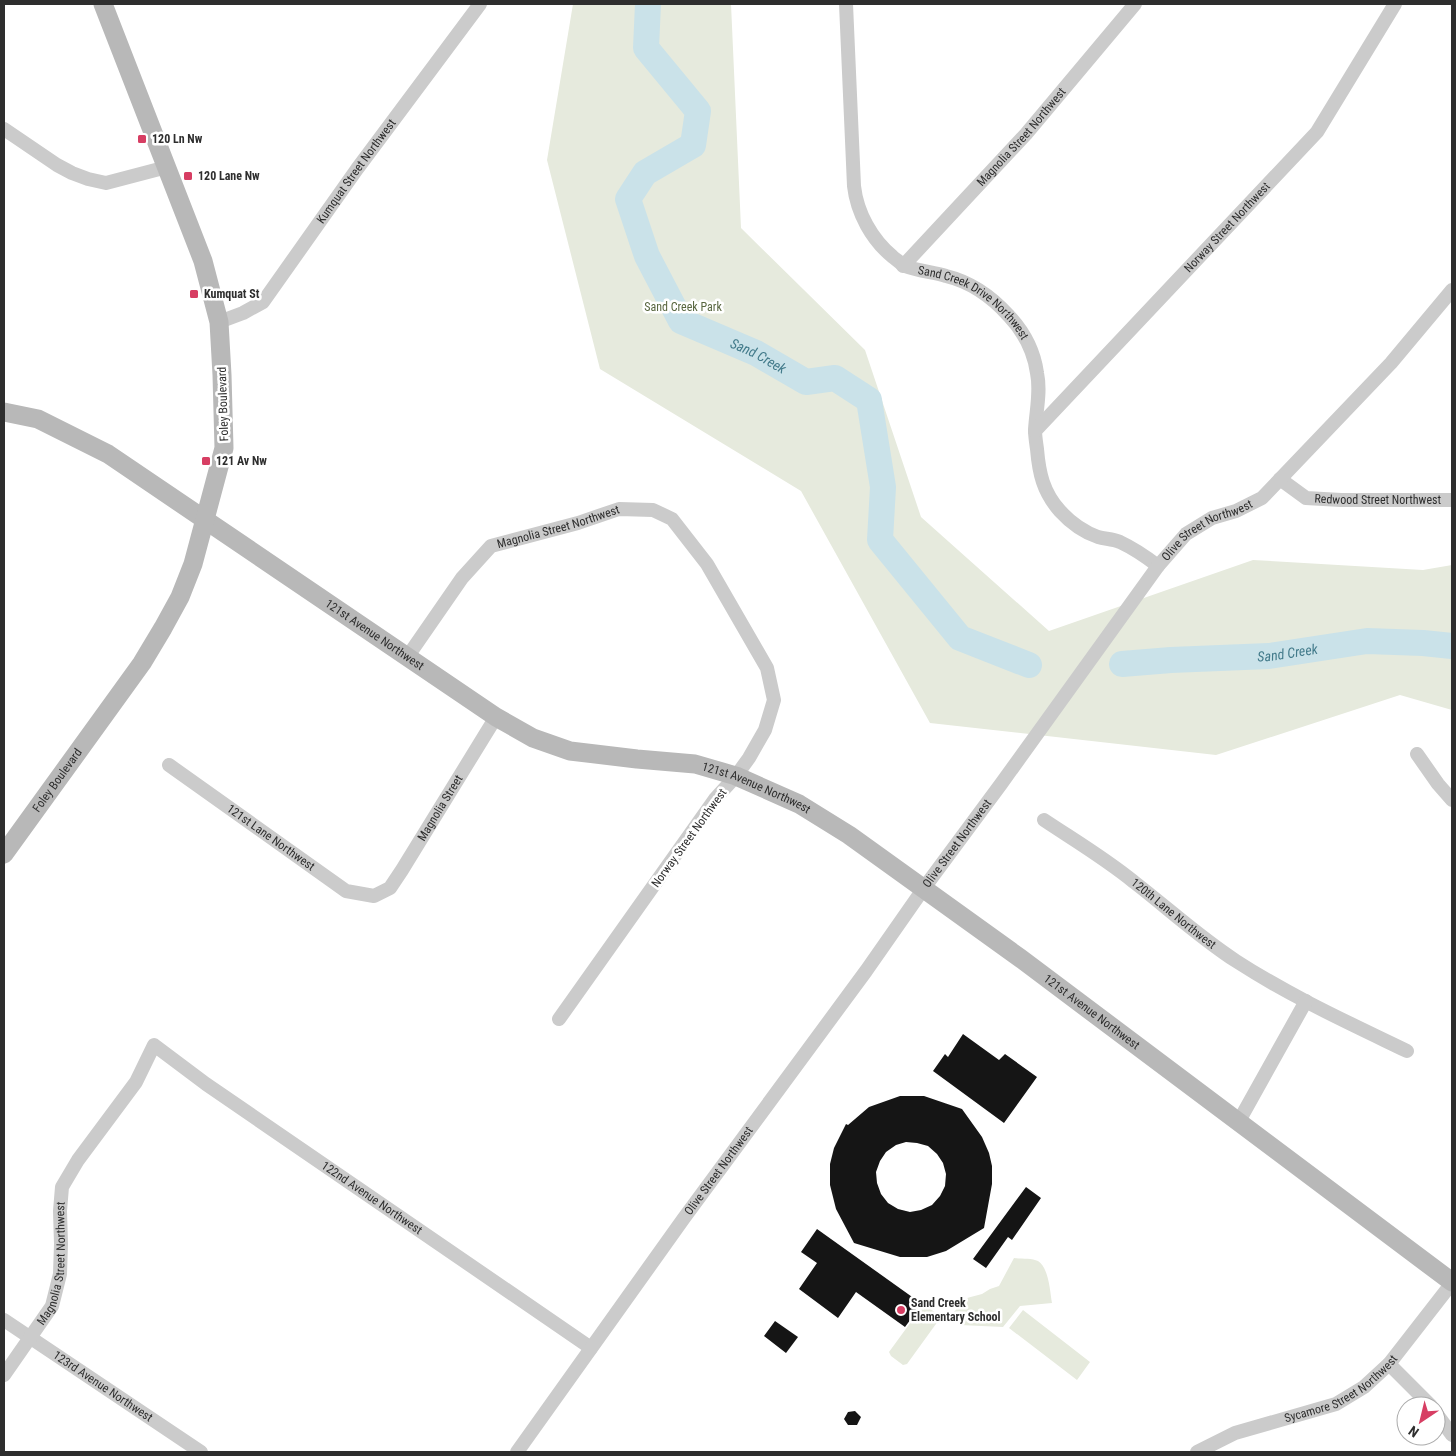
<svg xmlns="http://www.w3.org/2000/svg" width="1456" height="1456" font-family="'Roboto Condensed',sans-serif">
<rect width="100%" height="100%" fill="#fff"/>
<!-- green -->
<path fill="#e6eadd" d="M573,4h158l10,224 124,122 56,167 128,114 204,-71 170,10 29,-5v145l-52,-15 -184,60 -286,-32 -129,-232 -201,-122 -53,-209z
M1014,1258c7,1 18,0 24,3 11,7 12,31 14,42l-32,3 -17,21 -43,-2 -6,-13 13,-14 15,-4 8,-5 9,-3z
M924,1304l17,13 -34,47 -4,1 -12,-9 -2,-4z
M1023,1310l67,52 -13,18 -68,-52z"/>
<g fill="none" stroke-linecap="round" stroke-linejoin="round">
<!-- river -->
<g stroke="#cae2e9" stroke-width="26">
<path id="s1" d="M648,4l-2,44 52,63 -5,34 -48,28 -17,26 19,57 34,65 75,32 50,29 29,-4 34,22 14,87 -3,53 80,98 69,27"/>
<path id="s2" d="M1122,664l49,-4 98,-4 98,-15 56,2 29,3"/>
</g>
</g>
<!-- building -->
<path fill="#151515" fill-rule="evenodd" d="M963,1034l36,26 6,-6 32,23 -33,46 -71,-52 12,-17 3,3z
M900,1096h24l38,13 20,28 7,16 3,13v18l-8,44 -38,23 -19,6h-27l-46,-14 -18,-34 -6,-24v-21l4,-16 12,-24 2,1 21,-18zM906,1142l11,1 11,3 9,8 6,9 3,11 -1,12 -5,10 -8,9 -11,5 -11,2 -12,-3 -10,-6 -7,-9 -4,-11 -1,-11 4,-11 6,-9 10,-7z
M1026,1187l15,11 -29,42 -4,-3 -22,31 -13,-9z
M817,1229l105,75 -17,23 -49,-35 -18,26 -39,-29 18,-26 -16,-11z
M775,1321l23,16 -12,16 -22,-17z
M855,1411l6,6 -4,8h-9l-4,-6 4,-7z"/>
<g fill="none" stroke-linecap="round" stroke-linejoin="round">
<!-- street -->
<g stroke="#cbcbcb" stroke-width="14">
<path id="s3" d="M846,4l8,182c3,27 18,54 39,71 4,3 8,7 12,9 13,5 28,6 41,10 25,6 46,21 63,40 15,16 25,35 28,57 4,19 -1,38 -2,57 0,6 1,12 2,19 2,24 6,43 23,62 10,11 24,21 38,26 7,2 15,2 22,5 15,7 25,14 38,24"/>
<path d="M4,129l53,36 15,8 16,6 18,4 61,-16"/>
<path id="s4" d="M903,266l123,-132 109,-130"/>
<path id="s5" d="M219,322l24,-9 20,-11 94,-133 123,-165"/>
<path id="s6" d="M1035,431l282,-299 78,-128"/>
<path id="s7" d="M1280,479l26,19 35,2h111"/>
<path id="s8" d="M408,656l54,-78 29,-32 87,-23 41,-14 34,1 19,9 35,45 60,104 7,32 -9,30 -16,28 -13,18 -21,23 -156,220"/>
<path d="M1417,754l21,30 14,16"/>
<path id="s9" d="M169,765l177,126 28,5 16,-8 12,-18 94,-153"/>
<path id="s10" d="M1044,820c30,20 62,39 90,62 35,27 65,55 102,79 54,35 113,62 171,90"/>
<path d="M1239,1121l67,-120"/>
<path id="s11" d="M4,1320l197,132"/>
<path d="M1389,1364l42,42"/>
<path id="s12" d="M4,1375l48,-69 8,-32 1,-30 -1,-33 2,-24 16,-27 58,-78 18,-37 52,39 385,264"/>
<path d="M1436,1413l16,22"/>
<path id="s13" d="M517,1452l167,-234 182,-247 58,-83 77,-104 157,-218 28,-32 26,-16 24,-7 26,-13 129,-135 61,-73"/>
<path id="s14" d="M1197,1452l38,-19 101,-29 28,-17 25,-23 63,-81"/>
</g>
<!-- secondary -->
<g stroke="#b8b8b8" stroke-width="19">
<path id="s15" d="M4,412l34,7 70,35 388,263 37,21 37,13 67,8 58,5 41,12 63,28 50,31 171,123 432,324"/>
<path id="s16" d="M4,854l138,-191 21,-35 17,-31 13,-33 31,-116 -2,-73 -3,-53 -16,-61 -100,-257"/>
</g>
</g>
<!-- markers -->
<g fill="#d73e63" stroke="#fff" stroke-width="2">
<rect x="137" y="134" width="10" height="10" rx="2.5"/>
<rect x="183" y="171" width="10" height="10" rx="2.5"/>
<rect x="189" y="289" width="10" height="10" rx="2.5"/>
<rect x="201" y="456" width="10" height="10" rx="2.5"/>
<circle cx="901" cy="1310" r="5"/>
</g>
<g text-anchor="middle" stroke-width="5" stroke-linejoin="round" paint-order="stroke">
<!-- street labels -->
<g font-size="12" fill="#2e2e2e" stroke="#fff">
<text dy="4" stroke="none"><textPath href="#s4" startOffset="175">Magnolia Street Northwest</textPath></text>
<text dy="4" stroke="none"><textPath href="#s5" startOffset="209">Kumquat Street Northwest</textPath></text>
<text dy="4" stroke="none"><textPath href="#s6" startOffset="280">Norway Street Northwest</textPath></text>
<text dy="4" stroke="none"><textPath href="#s3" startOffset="360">Sand Creek Drive Northwest</textPath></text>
<text transform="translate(223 404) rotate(-92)" y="4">Foley Boulevard</text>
<text dy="4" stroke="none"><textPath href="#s7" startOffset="104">Redwood Street Northwest</textPath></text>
<text dy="4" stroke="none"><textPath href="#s8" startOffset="208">Magnolia Street Northwest</textPath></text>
<text dy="4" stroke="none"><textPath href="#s13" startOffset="1156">Olive Street Northwest</textPath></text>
<text dy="4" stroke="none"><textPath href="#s15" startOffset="435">121st Avenue Northwest</textPath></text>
<text dy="4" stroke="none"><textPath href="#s16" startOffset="91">Foley Boulevard</textPath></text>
<text dy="4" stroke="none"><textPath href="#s15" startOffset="855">121st Avenue Northwest</textPath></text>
<text dy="4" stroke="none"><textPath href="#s9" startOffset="358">Magnolia Street</textPath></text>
<text dy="4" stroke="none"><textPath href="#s9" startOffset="125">121st Lane Northwest</textPath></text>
<text transform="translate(689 838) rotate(-54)" y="4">Norway Street Northwest</text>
<text dy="4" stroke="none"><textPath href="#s13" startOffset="751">Olive Street Northwest</textPath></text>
<text dy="4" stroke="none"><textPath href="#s10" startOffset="160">120th Lane Northwest</textPath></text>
<text dy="4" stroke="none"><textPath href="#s15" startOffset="1260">121st Avenue Northwest</textPath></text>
<text dy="4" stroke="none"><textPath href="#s13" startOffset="346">Olive Street Northwest</textPath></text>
<text dy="4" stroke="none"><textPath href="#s12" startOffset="640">122nd Avenue Northwest</textPath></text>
<text dy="4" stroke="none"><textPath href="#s12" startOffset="126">Magnolia Street Northwest</textPath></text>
<text dy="4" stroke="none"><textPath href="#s11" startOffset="119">123rd Avenue Northwest</textPath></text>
<text dy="4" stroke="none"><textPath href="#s14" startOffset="159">Sycamore Street Northwest</textPath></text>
</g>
<!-- poi labels -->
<g font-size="12" font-weight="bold" fill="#2e2e2e" stroke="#fff" text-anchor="start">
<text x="152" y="143">120 Ln Nw</text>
<text x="198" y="180">120 Lane Nw</text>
<text x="204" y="298">Kumquat St</text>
<text x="216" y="465">121 Av Nw</text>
<text x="911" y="1307">Sand Creek<tspan x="911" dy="14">Elementary School</tspan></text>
</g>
<!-- park labels -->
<g font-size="12" fill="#58663f" stroke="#fff">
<text x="683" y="311">Sand Creek Park</text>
</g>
<!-- water labels -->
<g font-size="14" font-style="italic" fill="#427a8a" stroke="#fff">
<text dy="5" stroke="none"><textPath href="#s1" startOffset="465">Sand Creek</textPath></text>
<text dy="5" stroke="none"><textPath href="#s2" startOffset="166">Sand Creek</textPath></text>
</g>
</g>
<!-- border -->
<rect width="1456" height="1456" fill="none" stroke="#2e2e2e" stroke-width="10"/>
<!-- north arrow -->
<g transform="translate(1421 1421) rotate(215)"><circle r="24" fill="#ffffff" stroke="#ababab"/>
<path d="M0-4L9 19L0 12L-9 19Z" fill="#d73e63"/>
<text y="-8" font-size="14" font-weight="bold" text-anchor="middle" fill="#2e2e2e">N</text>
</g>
</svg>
